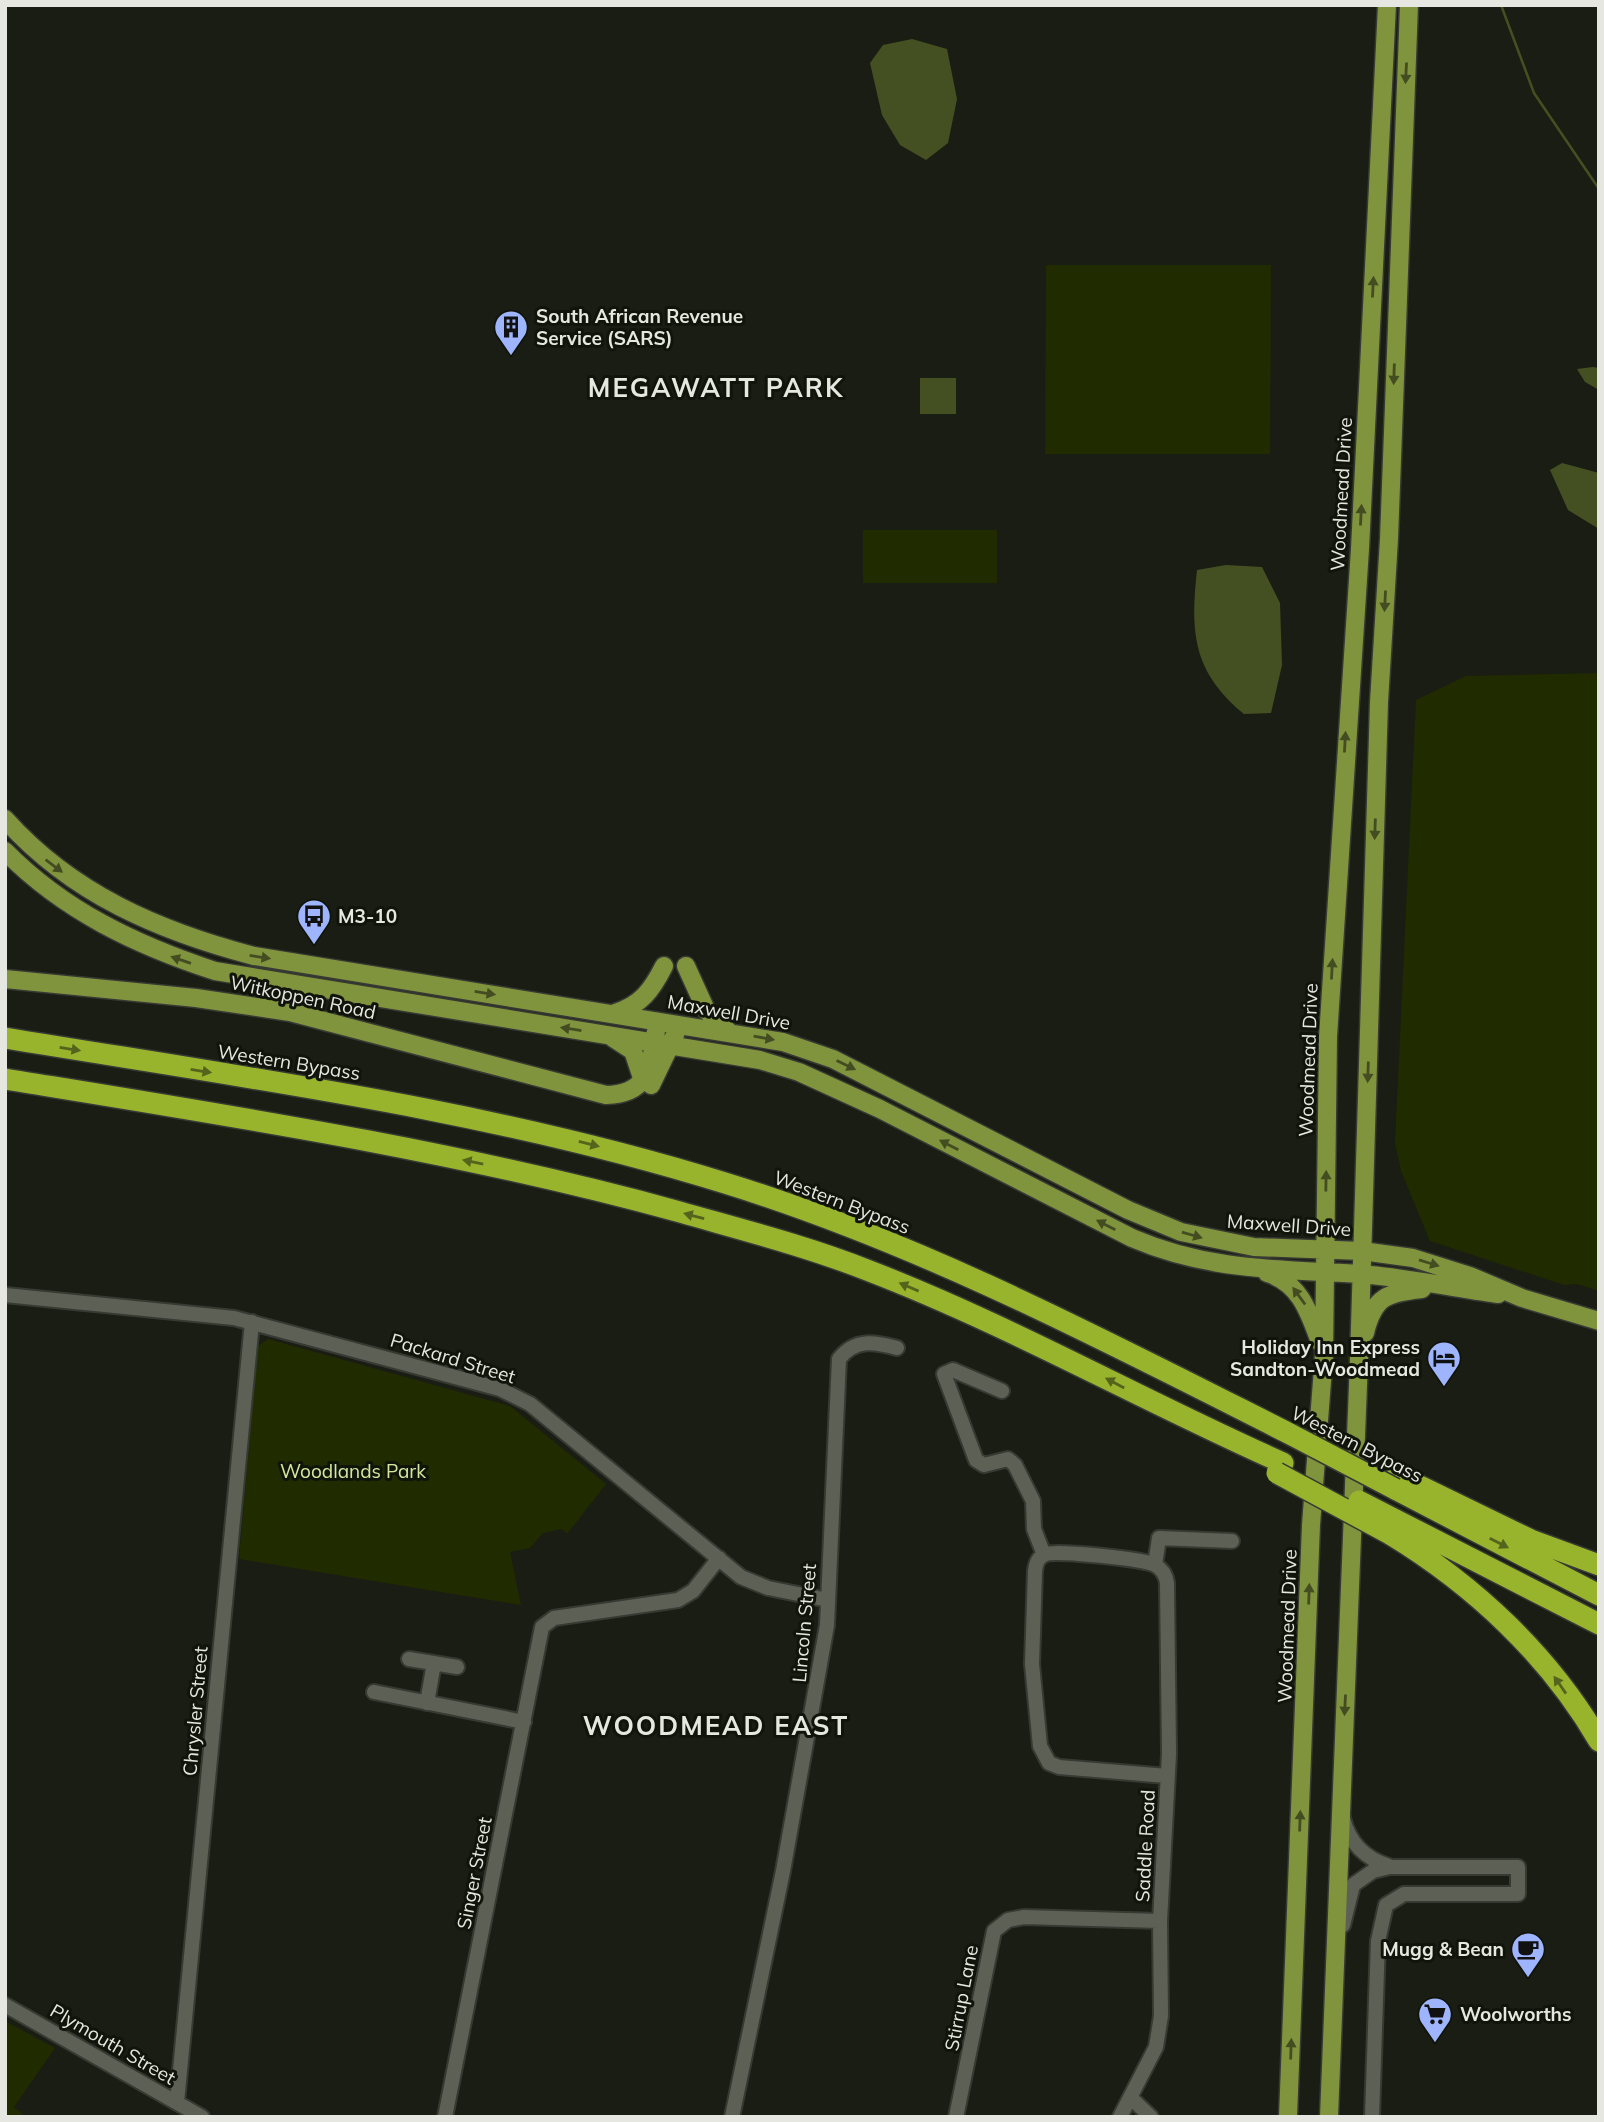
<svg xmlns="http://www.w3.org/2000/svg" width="1604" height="2122" font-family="Mulish,sans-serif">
<rect width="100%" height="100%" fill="#1a1d13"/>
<!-- green -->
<path fill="#212b00" d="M1046,265h225l-1,189h-225z
M863,530h134v53h-134z
M1599,673v618l-22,-7 -13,1 -134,-44 -29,-70 -6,-28 21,-443 50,-24z
M268,1339l242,67 96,78 -39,50 -5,-5 -19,4 -13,15 -20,4 11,53 -282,-46 19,-213z
M5,2021l50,27 -41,59 12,10h-21z"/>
<!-- water -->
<path fill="#445022" d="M912,39l35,10 10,50 -9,44 -22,17 -26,-15 -18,-30 -12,-52 13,-18z
M1593,367l6,1v22l-14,-8 -8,-13z
M920,378h36v36h-36z
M1562,463l37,10v56l-31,-19 -18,-40z
M1226,565l36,2 18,36 2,62 -11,48 -27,1c-51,-42 -54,-81 -47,-144z"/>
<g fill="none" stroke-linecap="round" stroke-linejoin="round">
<!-- stream -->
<path stroke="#445022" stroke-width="2.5" d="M1501,5l33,88 65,96"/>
<!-- minor casing -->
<g stroke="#373933" stroke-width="18">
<path id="minor" d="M5,1295l229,23 266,71 30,15 211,173 27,11 60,12
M1002,1391l-49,-21 -9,4 32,86 8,5 24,-6 7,6 18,36 1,28 10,26
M1155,1565l4,-27 73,3
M409,1659l48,8
M374,1692l150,30
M427,1703l7,-40
M1343,1818c6,25 23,41 46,48
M1343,1925l10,-40 20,-14 17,-4h128v27h-114l-18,11 -8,36 -6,176
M5,2005l197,112
M1131,2098l20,19
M177,2102l75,-780
M445,2117l97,-490 12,-9 124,-18 15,-9 26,-33
M732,2117l51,-246 44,-246 12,-266c16,-21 36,-17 58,-11
M956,2117l38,-186 14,-11 16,-3 136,4
M1120,2117l36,-70 5,-31 -1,-95 9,-167 -2,-171c-1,-8 -5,-14 -12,-18 -10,-6 -99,-15 -109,-11 -8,3 -10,9 -11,17l-3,93 8,82 9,17 10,4 108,9"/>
</g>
<!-- major casing -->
<g stroke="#373933" stroke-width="21">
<path id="major" d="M5,819c67,75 154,112 249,137l529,86 50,17 295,151 53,22 73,15 108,4 51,7 57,18 52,22 77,23
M5,851c59,60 131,94 210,120l545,89 39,12 81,37 252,129c77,33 146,31 227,36 46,3 93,14 139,20
M686,966l20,44 23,22
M5,979l191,19 94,14 316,83c44,-1 44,-29 50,-64
M615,1013c26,-8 37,-23 49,-47
M613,1038l20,13 10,30
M651,1085l24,-50
M1267,1273c33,10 42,39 53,69
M1365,1333c9,-37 22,-40 57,-44
M1288,2117l23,-592 13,-170 4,-318 32,-488 27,-544
M1329,2117l30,-757 20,-658 10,-163 20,-534"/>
</g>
<!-- highway casing -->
<g stroke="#373933" stroke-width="24">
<path id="highway" d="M5,1038c242,40 486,72 720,145 197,61 381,158 565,251
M5,1079c227,37 454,72 675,133 63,18 126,34 187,58 143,55 276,131 416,193
M1397,1475l134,65 68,25
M1395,1489l204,106
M1394,1519l205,105
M1390,1534c84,51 159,121 209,207"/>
</g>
<!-- minor -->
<use href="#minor" stroke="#5d6155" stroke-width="14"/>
<!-- major -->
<use href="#major" stroke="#80933d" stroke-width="18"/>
<!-- highway -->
<use href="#highway" stroke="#98b42d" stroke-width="21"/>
<!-- highway-bridge casing -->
<g stroke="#373933" stroke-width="24" stroke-linecap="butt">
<path id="highway-bridge" d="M1290,1434l105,55
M1277,1473l113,61
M1359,1501l35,18"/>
</g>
<!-- highway-bridge -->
<use href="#highway-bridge" stroke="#98b42d" stroke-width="21"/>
</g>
<!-- one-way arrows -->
<defs><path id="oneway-solid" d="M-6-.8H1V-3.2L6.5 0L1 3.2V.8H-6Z" transform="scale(1.75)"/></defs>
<g fill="#434d21">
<use href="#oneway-solid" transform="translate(1406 73) rotate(93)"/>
<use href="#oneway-solid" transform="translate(1373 287) rotate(-87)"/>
<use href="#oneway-solid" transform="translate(1394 374) rotate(92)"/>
<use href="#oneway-solid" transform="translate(1361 515) rotate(-87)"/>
<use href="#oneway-solid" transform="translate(1385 601) rotate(93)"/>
<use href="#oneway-solid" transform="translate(1345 742) rotate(-87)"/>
<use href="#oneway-solid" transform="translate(1375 829) rotate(92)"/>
<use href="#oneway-solid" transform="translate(54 866) rotate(37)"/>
<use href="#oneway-solid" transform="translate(260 957) rotate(9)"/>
<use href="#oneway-solid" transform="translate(181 960) rotate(-161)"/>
<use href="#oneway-solid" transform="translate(1332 969) rotate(-87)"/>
<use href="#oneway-solid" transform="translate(485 993) rotate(9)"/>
<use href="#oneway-solid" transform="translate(571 1029) rotate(-171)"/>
<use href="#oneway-solid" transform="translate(764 1038) rotate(10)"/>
<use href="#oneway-solid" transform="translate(846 1065) rotate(26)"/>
<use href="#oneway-solid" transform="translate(1368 1072) rotate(92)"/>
<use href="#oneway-solid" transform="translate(949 1145) rotate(-153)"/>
<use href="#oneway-solid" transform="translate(1326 1181) rotate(-89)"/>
<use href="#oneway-solid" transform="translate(1106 1225) rotate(-153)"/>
<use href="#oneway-solid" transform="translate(1192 1235) rotate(16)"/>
<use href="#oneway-solid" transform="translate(1429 1263) rotate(17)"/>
<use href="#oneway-solid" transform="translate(1299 1296) rotate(-126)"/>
<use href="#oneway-solid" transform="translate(1309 1594) rotate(-88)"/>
<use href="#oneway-solid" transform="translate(1345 1705) rotate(93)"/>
<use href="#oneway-solid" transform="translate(1300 1821) rotate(-88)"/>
<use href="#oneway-solid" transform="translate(1291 2049) rotate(-88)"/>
</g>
<g fill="#54641c">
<use href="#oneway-solid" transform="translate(70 1049) rotate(9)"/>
<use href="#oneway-solid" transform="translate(201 1071) rotate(9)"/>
<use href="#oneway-solid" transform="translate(589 1144) rotate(14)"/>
<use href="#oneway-solid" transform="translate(473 1162) rotate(-168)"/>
<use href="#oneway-solid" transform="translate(694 1216) rotate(-165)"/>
<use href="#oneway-solid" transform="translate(909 1287) rotate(-157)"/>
<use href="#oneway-solid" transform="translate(1115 1383) rotate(-152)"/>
<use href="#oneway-solid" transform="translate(1499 1543) rotate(27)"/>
<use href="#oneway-solid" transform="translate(1560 1685) rotate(-125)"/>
</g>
<!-- icons -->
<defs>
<g id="building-pin" transform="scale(1.75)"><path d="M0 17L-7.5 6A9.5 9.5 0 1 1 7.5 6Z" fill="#9eb4fd" stroke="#11140a"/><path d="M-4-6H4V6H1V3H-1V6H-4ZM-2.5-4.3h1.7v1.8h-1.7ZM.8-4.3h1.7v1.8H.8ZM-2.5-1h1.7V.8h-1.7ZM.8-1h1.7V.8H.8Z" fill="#111"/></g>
<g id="bus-pin" transform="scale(1.75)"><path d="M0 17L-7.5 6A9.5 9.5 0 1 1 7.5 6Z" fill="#9eb4fd" stroke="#11140a"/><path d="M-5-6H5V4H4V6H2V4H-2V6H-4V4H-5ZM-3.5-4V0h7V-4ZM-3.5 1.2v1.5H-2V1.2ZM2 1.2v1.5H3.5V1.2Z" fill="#111"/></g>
<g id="hotel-pin" transform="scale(1.75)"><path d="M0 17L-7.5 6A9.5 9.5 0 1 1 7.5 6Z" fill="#9eb4fd" stroke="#11140a"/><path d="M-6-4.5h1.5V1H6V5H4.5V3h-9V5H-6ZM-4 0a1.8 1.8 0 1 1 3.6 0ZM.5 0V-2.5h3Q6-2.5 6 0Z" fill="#111"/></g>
<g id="cafe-pin" transform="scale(1.75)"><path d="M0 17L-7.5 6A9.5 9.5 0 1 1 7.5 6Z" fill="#9eb4fd" stroke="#11140a"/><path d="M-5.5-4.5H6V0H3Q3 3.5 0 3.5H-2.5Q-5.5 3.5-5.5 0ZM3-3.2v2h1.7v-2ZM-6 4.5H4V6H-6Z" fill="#111"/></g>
<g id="supermarket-pin" transform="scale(1.75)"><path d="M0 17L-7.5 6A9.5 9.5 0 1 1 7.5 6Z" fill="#9eb4fd" stroke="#11140a"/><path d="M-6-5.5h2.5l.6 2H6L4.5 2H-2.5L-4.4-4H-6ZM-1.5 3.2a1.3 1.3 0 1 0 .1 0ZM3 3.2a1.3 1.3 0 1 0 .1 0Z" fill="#111"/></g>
</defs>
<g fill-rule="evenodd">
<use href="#building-pin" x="511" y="327"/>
<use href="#bus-pin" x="314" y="916"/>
<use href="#hotel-pin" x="1444" y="1358"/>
<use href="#cafe-pin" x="1528" y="1949"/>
<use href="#supermarket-pin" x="1435" y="2014"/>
</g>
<g text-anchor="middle" stroke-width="6" stroke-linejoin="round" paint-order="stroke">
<!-- poi labels -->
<g font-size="19" font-weight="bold" fill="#e5e7e0" stroke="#11140a" text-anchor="start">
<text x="536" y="323">South African Revenue<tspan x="536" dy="22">Service (SARS)</tspan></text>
<text x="338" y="923">M3-10</text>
<text x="1420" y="1354" text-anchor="end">Holiday Inn Express<tspan x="1420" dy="22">Sandton-Woodmead</tspan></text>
<text x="1504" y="1956" text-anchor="end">Mugg &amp; Bean</text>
<text x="1460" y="2021">Woolworths</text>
</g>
<!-- street labels -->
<g font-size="19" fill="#e5e7e0" stroke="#11140a">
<text transform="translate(1341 494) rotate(-87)" y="7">Woodmead Drive</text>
<text transform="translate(303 997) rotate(12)" y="7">Witkoppen Road</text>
<text transform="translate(729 1012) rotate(10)" y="7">Maxwell Drive</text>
<text transform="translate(1308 1060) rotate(-88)" y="7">Woodmead Drive</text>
<text transform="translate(289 1062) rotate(9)" y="7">Western Bypass</text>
<text transform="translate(842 1202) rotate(21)" y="7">Western Bypass</text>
<text transform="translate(1289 1225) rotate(4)" y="7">Maxwell Drive</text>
<text transform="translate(453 1358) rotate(17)" y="7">Packard Street</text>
<text transform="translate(1357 1444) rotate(27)" y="7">Western Bypass</text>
<text transform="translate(804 1623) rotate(-85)" y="7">Lincoln Street</text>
<text transform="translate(1287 1626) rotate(-88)" y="7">Woodmead Drive</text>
<text transform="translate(195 1711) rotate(-85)" y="7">Chrysler Street</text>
<text transform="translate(1145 1846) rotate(-87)" y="7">Saddle Road</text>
<text transform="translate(474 1873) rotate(-79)" y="7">Singer Street</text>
<text transform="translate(961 1998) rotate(-79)" y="7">Stirrup Lane</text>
<text transform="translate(113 2044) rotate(30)" y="7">Plymouth Street</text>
</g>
<!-- park labels -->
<g font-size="19" fill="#d3e89d" stroke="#11140a">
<text x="353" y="1478">Woodlands Park</text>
</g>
<!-- district labels -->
<g font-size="26" font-weight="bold" letter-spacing="2" fill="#e5e7e0" stroke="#11140a">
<text x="716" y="397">MEGAWATT PARK</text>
<text x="716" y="1735">WOODMEAD EAST</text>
</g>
</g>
<!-- border -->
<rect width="1604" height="2122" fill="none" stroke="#e5e7e0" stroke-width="14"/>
</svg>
